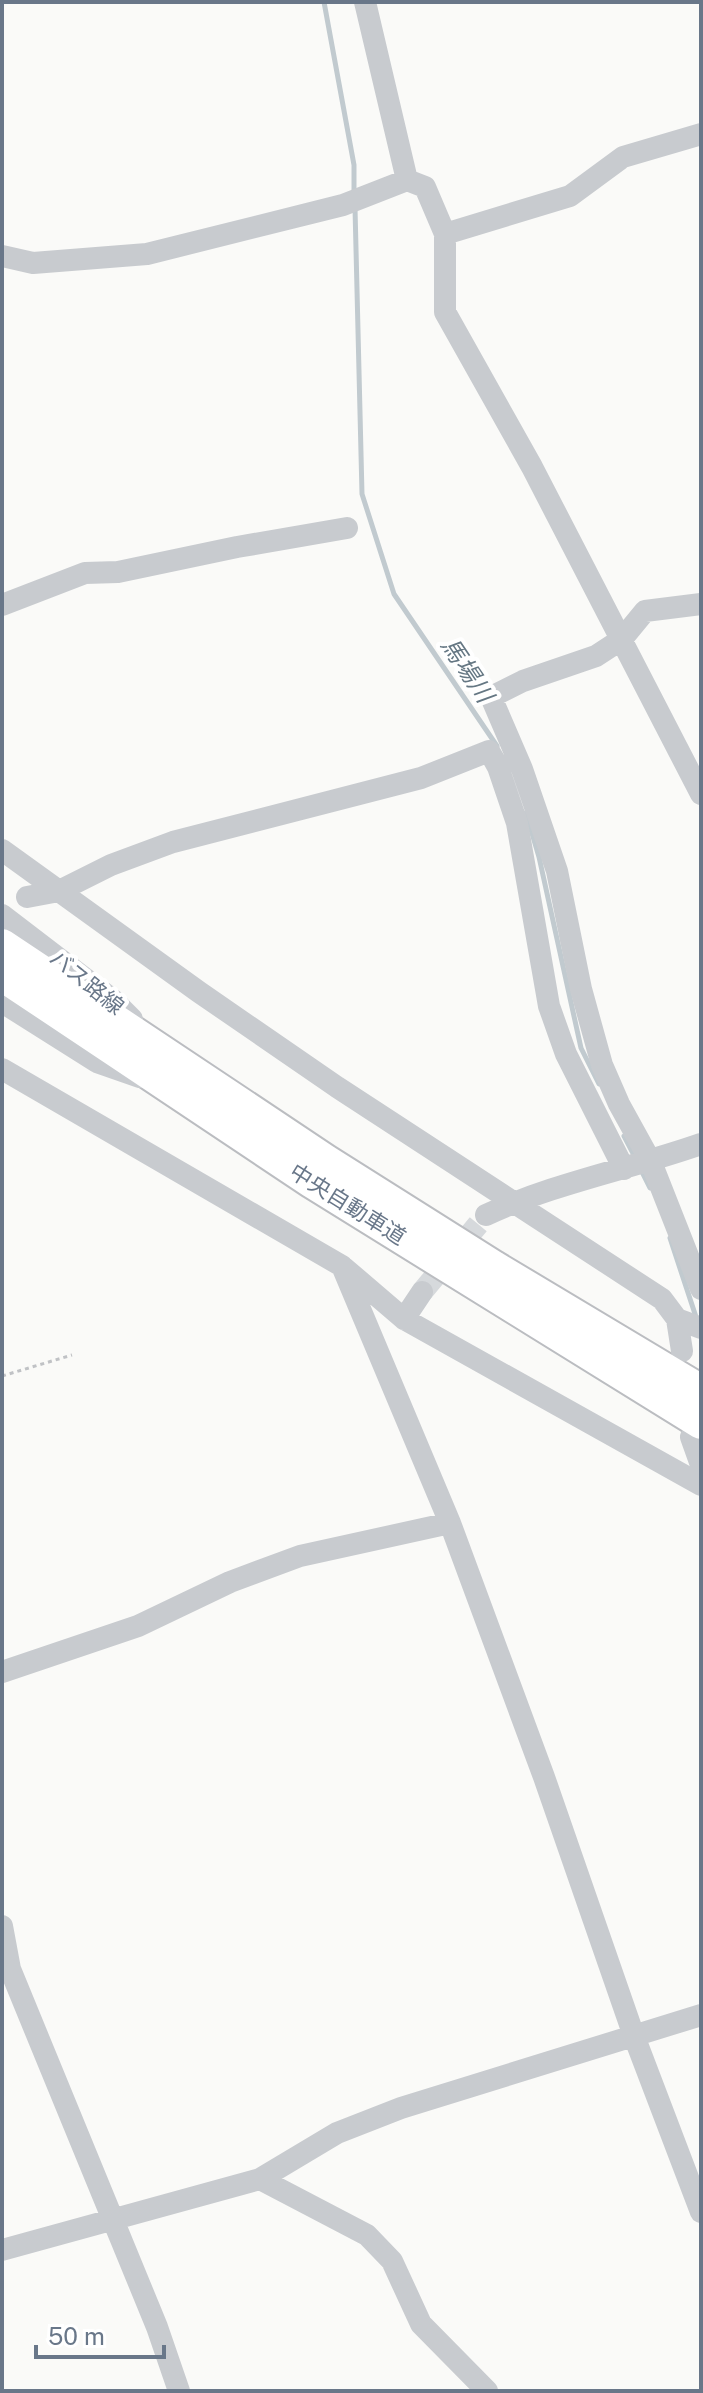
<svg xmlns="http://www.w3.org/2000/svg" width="703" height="2393" font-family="'Public Sans','Noto Sans JP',sans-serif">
<rect width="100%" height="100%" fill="#fafaf8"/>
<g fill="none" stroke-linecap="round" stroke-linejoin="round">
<!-- stream -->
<path stroke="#c1cacf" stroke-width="5" d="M324,2l30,163v29
M355,208l7,286 32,100 103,152
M526,813l13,44 42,191 18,36
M624,1136l12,23
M640,1168l10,20
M670,1238l27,82"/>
<!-- minor-tunnel -->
<path stroke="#d6d9dc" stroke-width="22" stroke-dasharray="22 11" stroke-linecap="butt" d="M422,1292l64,-77"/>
<!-- highway casing -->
<g stroke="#bbbdc1" stroke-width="36">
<path id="highway" d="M2,945l324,216 168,106 207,124
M2,975l310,207 389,241"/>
</g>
<!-- path -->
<path stroke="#c0c2c5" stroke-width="3" stroke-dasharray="4 4" stroke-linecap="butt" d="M2,1376l70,-21"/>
<!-- minor -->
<path stroke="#c8cbcf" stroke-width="22" d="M365,2l42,178
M445,234l125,-38 53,-39 78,-23
M2,256l31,7 114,-9 196,-49 64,-25 18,7 20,47v78l87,155 169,327
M701,604l-56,7 -23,28 -26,17 -73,25 -32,16 31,72 35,102 24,118 21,76 17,39 32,58 50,127
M2,605l83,-32 33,-1 119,-25 110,-19
M2,850l197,142 138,95 325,212 15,20 24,9
M27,897l32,-6 52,-26 62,-23 248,-64 68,-27 9,16 19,56 32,183 17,48 58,115
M2,915l111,85 19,19
M2,1002l95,60 43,15
M2,1069l340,197 62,53 297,166
M486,1215c68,-32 144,-46 215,-71
M342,1266l108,257 94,254 90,259 67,176
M404,1319l18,-27
M677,1319l5,32
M691,1437l10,28
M2,1672l136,-46 92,-44 70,-26 150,-33
M2,1926l8,43 147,358 22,64
M260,2179l107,56 25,26 29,63 66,67
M2,2250l258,-71 77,-46 64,-25 300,-93"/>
<!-- highway -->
<use href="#highway" stroke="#fff" stroke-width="32"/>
</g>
<g text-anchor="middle" stroke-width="8" stroke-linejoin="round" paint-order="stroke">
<!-- street labels -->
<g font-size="22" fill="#697789" stroke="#fff">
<text transform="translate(87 982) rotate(39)" y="8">バス路線</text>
<text transform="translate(348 1204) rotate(32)" y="8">中央自動車道</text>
</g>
<!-- water labels -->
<g font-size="24" font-style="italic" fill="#657783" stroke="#fff">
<text transform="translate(467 670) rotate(56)" y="8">馬場川</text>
</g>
</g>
<!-- border -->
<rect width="703" height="2393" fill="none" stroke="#697789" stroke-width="8"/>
<!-- scale -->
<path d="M36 2345v12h128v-12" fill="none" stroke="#697789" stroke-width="4"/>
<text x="48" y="2345" font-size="24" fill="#697789" stroke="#ffffff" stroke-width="6" paint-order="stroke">50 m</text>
</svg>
